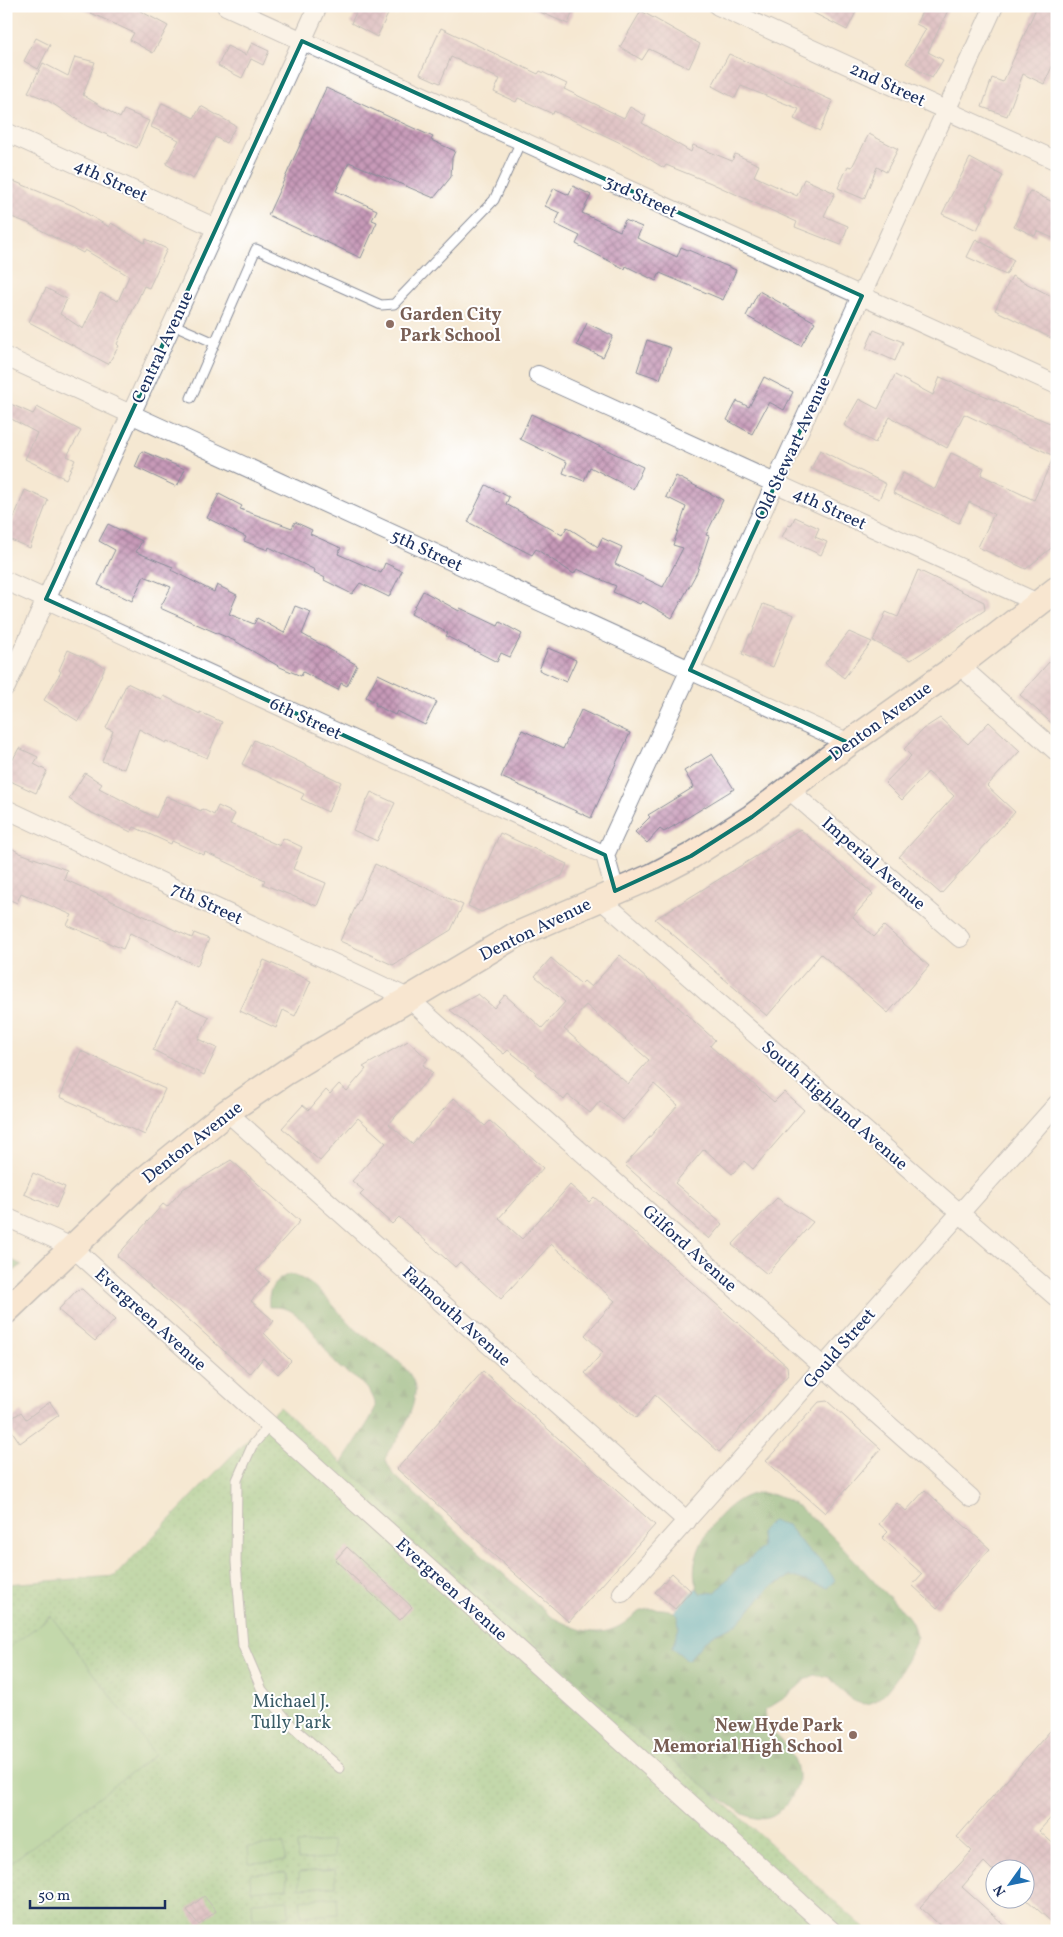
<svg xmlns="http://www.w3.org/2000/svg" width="1063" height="1937" font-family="Vollkorn,serif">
<defs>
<pattern id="green-dots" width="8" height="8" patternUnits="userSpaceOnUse" patternTransform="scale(1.25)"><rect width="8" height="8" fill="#86c57b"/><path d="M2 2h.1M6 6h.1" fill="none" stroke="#6da068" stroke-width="1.8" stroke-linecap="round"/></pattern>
<pattern id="forest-firs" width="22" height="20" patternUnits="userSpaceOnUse" patternTransform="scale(1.25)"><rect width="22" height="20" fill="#6caa6b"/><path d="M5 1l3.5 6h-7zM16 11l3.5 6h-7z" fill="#588b5b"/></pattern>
<pattern id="building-cross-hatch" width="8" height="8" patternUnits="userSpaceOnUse" patternTransform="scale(1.25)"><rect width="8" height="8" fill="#c79ab8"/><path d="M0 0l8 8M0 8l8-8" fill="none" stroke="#a17e99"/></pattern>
</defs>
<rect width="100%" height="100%" fill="#fff"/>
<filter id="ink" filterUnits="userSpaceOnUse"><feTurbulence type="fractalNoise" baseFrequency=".02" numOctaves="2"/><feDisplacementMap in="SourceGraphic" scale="10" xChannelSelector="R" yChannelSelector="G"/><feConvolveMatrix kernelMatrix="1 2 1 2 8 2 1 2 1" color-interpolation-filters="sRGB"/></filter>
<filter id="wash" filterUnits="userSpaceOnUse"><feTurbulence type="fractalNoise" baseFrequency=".0096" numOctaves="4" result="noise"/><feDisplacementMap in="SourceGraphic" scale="20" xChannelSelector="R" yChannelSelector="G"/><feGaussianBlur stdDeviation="1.12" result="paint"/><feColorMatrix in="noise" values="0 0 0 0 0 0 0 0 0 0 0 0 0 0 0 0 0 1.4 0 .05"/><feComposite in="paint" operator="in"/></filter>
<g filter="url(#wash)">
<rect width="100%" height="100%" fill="#f5e8d2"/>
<!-- green -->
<path fill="url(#green-dots)" stroke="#507a6c" d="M279,1407l589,524h-862v-347l109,-8z"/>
<!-- forest -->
<path fill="url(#forest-firs)" stroke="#446c64" d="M6,1257l16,8 -16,12z
M289,1274c28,7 42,30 61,50 17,18 69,40 65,70 -1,14 -11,34 -18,46 -4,7 -11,11 -11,20 1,4 5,10 7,14l157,142c18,9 42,22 63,13 21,-8 21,-23 48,-20 7,0 12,2 17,6l1,13 -7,20 16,12 15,-17 13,-10 21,-9 32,-36 22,-12 37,12 -6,-26 -16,-13 -19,-24 -26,7 1,16 -27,23 -19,21 -15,2c-25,-33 25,-104 62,-101 6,1 14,1 19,4 38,20 68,59 97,90 10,11 24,21 32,34 3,5 4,12 6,17 -6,17 -30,65 -51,66 -17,0 -27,-17 -37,-27l-14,-2 -7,3 -22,19 -22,14c1,5 3,13 6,18 3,5 9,9 13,14 20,24 21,44 -2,67 -12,12 -23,10 -38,4 -51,-35 -98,-75 -145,-115 -88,-76 -172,-156 -256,-236 7,-13 32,-46 33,-56 1,-7 -5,-15 -9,-20 -9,-9 -19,-13 -28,-21 -16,-17 -24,-40 -44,-53 -8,-6 -16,-6 -25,-6 -2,-18 5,-26 20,-33z"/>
<!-- pitch -->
<path fill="#86c57b" stroke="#507a6c" d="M51,1616l104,139 -149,111v-216z
M333,1841l1,17 -36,2 -1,-16z
M284,1844l1,17 -36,2 -1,-16z
M335,1869l1,17 -36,2 -1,-16z
M286,1872l1,16 -36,3 -1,-17z
M337,1897l1,17 -36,2 -2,-16z
M288,1900l1,16 -36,3 -1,-17z
M339,1925v6h-36l-1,-4z"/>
<!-- water -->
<path fill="#42abc2" stroke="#2e6d90" d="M772,1521l15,4 19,24 16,13 13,18 -8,8 -36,-12 -22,12 -32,36 -21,9 -13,10 -15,17 -16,-12 7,-20 -1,-13 -4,-3 22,-24 5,6 15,-2 19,-21 27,-23 -1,-16z"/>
<g id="blocks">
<!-- building -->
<path fill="url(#building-cross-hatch)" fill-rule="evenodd" d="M76,6h55l37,20 -15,27 -23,-13 4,-7z
M359,6h18l12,6 -12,25 -26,-14z
M526,6h49l-7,18z
M800,6h59l-12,24z
M925,6h25l-22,46 15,8 -11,18 -26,-15 20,-34 -10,-5z
M1037,6h12l8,4v46l-13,28 -21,-10 -16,42 -25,-9 10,-29 11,4z
M641,11l59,33 -11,24 -40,-19 -7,11 -22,-13z
M441,28l97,46 2,-3 27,13 -3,5 60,29 6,-11 16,9 -4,7 49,29 2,-7 39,16 3,-7 24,11 -5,11 43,20 7,-17 31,14 -11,23 24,10 -7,19 -46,-18 2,-5 -86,-39 -45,-18 -2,3 -35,-21 -75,-36 -1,3 -35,-16 -2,4 -22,-10 6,-13 -49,-22 -11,26 -20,-9z
M36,38l14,7 -12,24 -14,-8z
M252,43l17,8 -6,14 -12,-6 -9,19 -24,-12 9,-20 19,9z
M729,54l104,47 -13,30 -26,-12 5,-10 -58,-23 -6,12 -23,-12z
M75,57l20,5 -12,33 37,23 4,-8 25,11 -12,27 -50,-22 -40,-26 -19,-8 15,-29 25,13z
M326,88l107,49 -2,3 24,11 -3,7 -1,19 -17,21 -85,-36 -13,29 41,19 -5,10 5,2 -16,36 -93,-43z
M162,103l32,15 7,-12 35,20 -10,17 -11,-6 -22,42 -27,-15 13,-24 -28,-13z
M869,134l29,15 -12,23 -9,-5 -13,32 -26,-11 10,-22 4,1z
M970,158l33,18 -16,28 2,1 -12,25 -35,-16z
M6,178l68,28 35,21 2,-4 34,20 1,-4 21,10 -18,39 -5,-2 -27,58 2,2 -11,18 -79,-42 17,-34 21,11 -7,15 23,15 17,-36 18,8 11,-25 -44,-26 -2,3 -55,-30 -22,-8z
M573,186l18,9 -9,18 38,18 5,-11 17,7 -5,11 40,19 4,-10 55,23 -13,30 -63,-27 -4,8 -30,-15 -1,3 -49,-25 4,-8 -25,-12 5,-11 -15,-7 9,-18 15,7z
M1030,191l27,13v36l-20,-9 -2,5 -21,-10z
M976,239l38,21 -8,15 -39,-18z
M1012,276l45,23v42l-62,-31z
M759,291l56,31 -14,24 -55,-30z
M587,323l26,13 -10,21 -26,-12z
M874,330l29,12 -8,19 -29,-13z
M647,340l24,8 -11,31 -23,-8z
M895,375l38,20 7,-18 117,49v117l-31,26 -48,-22 16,-33 -25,-12 -10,21 -66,-30 10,-20 32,16 16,-36 33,15 -3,7 53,25 20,-44 -90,-42 -17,34 -57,-31 -15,26 -31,-18 15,-26 19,10z
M764,377l29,15 -9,18 -15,-8 -17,32 -25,-14 10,-19 12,6z
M6,402l27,12 4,-7 44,24 -14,25 8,4 -9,19 -41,-20 12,-26 -31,-17z
M531,414l112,53 -10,22 -43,-22 -6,14 -21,-8 4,-11 -47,-23z
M820,450l66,34 -7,15 -68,-30z
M142,451l43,18 -8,18 -42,-20z
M676,476l47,24 -17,35 3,1 -12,36 -25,46 -30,-17 -2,3 -27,-12 3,-6 -39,-17 -3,5 -38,-25 -4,6 -64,-33 18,-37 23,12 -3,7 56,31 5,-8 31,20 4,-9 20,9 -7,17 48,23 20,-39 -10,-3 13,-38 -20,-10z
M25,490l23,10 -18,48 -24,-10z
M219,494l23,12 -2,3 52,19 3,-6 17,8 -2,4 31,14 -3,6 43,19 4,-10 17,8 -13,26 -29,-14 -8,11 -28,-14 1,-2 -11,-6 1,-2 -46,-23 -1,3 -24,-9 2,-4 -39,-19z
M795,517l24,11 -4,9 12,5 -6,13 -39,-18 6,-12 3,1z
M108,524l34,17 -6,11 37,15 -2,3 43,22 3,-7 20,10 -8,19 25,10 3,-6 27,15 11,-27 16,6 -9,22 55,31 -10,21 -6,-3 -3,7 -35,-18 -2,4 -21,-9 -45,-26 -75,-33 11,-21 -27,-11 -12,25 -34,-16 17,-35 -16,-9z
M918,570l66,32 1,8 -74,50 -38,-19 13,-29 12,5z
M423,591l36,20 1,-3 38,18 2,-4 22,12 -12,23 -9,-4 -4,9 -51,-26 2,-3 -37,-19z
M763,604l31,11 -21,52 -31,-13 8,-20h2z
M849,632l23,10 -28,36 -19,-15z
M548,648l28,12 -10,22 -27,-12z
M68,650l37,17 -15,34 -12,20 -34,-21 17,-28 -2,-2z
M1057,653v75l-37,-33z
M378,674l59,28 -12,23 -28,-14 -2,4 -20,-10 1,-2 -10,-6z
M127,683l35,17 2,-4 36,18v-2l22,10 -15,36 -40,-17 -1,2 -27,-14 -15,40 -22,-8 11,-30 -7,-3z
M581,710l49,23 -39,85 -90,-41 21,-47 41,19z
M940,718l28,26 21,-22 31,29 -33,35 28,26 -74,82 -42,-37 55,-61 -26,-24 -26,28 -17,-17 26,-27 -7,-7 19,-20z
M254,740l87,42 -13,30 -27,-13 3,-5 -62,-30z
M19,748l19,9 -4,7 13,7 -11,22 -30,-14v-18l5,2z
M712,754l22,35 -70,43 -4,-3 -13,14 -12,-11 15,-15 -2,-2 46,-28 -10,-16z
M85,773l17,11 -3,4 57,30 10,-22 35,15 1,-2 12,6 4,-9 17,8 -5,10 50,22 3,-8 19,9 -9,22 33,14 -9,23 -54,-22 2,-4 -60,-28 -1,3 -32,-14 -1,3 -37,-17 -3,5 -45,-22 -17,-11z
M371,792l24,11 -18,38 -24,-11z
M800,829l73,65 -20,23 21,20 10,-11 45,40 -41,47 -67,-59 -54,62 -112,-97z
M500,833l67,31 -5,12 -81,36 -13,-6z
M6,845l14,8 47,17 -3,9 128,59 2,-5 15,6 -12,27 -67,-33 -7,16 -56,-24 5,-10 -51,-22 -4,10 -11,-5z
M375,864l88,41 -12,25 -58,35 -53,-24z
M620,955l95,85 -5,6 64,56 10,-10 20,18 -51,59 -9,-8 -12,13 -28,-25 -29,34 47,41 -13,15 -84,-74 53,-60 -24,-21 -31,36 -23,-19 -10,12 -22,-18 -4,5 -29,-26 1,-2 -28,-22 -4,4 -54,-44 28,-16 16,14 11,-13 37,33 23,-26 -30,-26 16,-18 30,26 3,-3 7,6zM586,1005l63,55 -21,24 -64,-55z
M264,960l47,21 -16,35 -12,-6 -7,18 -36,-17z
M176,1001l33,16 -11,22 19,9 -13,27 -51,-25z
M408,1041l20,18 -5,6 10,8 -44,51 23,20 42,-46 31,28 5,-5 53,47 -44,50 23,21 48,-54 19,17 5,-5 193,169 1,9 -69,77 -64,-57 -19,23 -51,-45 18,-21 -18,-17 30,-34 -64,-57 -50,55 -41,-37 -5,5 -56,-50 -7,7 -32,-29 4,-4 -12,-10 34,-38 -28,-25 -38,43 -38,-33 21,-23 6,5 17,-20 4,4 9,-10 8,7 19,-22 -3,-2z
M81,1051l84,38 -20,46 -85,-38z
M231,1160l69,61 -44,49 13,11 -18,20 23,20 -10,12 27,28 -13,13 -15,-16 -13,16 -133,-118 46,-52 4,3 16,-18z
M33,1173l32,14 -9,21 -32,-14z
M777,1198l36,24 -46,52 -35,-29z
M82,1289l33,31 -20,21 -37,-31 19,-20z
M483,1371l172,154 -86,97 -172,-153z
M827,1401l54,48 -56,64 -59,-52 53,-59z
M50,1402l9,13 -39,28 -14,-21 15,-10 5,7z
M925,1490l65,59 -53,59 -25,-23 10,-11 -40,-36 6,-6 -9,-8 18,-21 9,8z
M347,1547l65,60 -12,13 -65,-60z
M672,1573l19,18 -16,18 -20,-17z
M1057,1723v88l-18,20 18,16v80l-31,-28v-29h-34l-8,-8 -22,25 49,44h-65l-26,-24 52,-56 -15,-14z
M204,1896l12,15 -17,14 -12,-15z"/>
</g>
</g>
<g filter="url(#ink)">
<use href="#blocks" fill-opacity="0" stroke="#888c98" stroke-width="1"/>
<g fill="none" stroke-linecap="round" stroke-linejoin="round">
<!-- lane casing -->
<g stroke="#888c98" stroke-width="11">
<path id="lane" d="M172,324l43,19
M191,398l65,-149 125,56 13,-1 100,-104 27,-59
M270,1425l-18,21 -15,34 -1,82 7,84 19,44 30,36 48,42"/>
</g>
<!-- street casing -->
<g stroke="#888c98" stroke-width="20">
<path id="street" d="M226,6l831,379
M718,6l339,155
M6,132l210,96
M6,357l843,386
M538,375l502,229
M6,581l599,274
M959,665l98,87
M6,687l312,-681
M788,789l172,149
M6,809l402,189 563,500
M615,891l-10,-36 389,-849
M599,898l458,400
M227,1112l460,409
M6,1217l66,30 760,684
M622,1593l435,-489"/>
</g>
<!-- secondary casing -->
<g stroke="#888c98" stroke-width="28">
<path id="secondary" d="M6,1311l133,-127 88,-72 59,-40 228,-136 139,-60 38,-20 61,-39 97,-74 110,-78 98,-76"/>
</g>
<!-- lane -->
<use href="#lane" stroke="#fff" stroke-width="9"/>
<!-- street -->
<use href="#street" stroke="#fff" stroke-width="18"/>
<!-- secondary -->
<use href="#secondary" stroke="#fbe5cf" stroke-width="25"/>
</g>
</g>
<!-- marked area -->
<path d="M0 0H1063V1937H0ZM302,41l560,255 -172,374 159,73 -97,74 -61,39 -76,35 -10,-36 -559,-256z" fill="#f5e8d2" fill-opacity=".55" fill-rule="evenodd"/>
<path fill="none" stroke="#0f766e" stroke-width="4" stroke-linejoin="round" d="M302,41l560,255 -172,374 159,73 -97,74 -61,39 -76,35 -10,-36 -559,-256z"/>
<!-- markers -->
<g fill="#8d6e63" stroke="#fff" stroke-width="2">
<circle cx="390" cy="324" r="5"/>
<circle cx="853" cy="1735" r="5"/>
</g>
<g text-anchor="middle" stroke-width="4" stroke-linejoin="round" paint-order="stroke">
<!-- street labels -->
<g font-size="18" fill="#1b2f5e" stroke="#fff">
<text transform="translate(888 84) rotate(25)" y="6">2nd Street</text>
<text transform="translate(111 180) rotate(25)" y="6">4th Street</text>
<text transform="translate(641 196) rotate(25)" y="6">3rd Street</text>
<text transform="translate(162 347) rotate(-65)" y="6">Central Avenue</text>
<text transform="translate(792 448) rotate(-65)" y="6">Old Stewart Avenue</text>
<text transform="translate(830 508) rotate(25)" y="6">4th Street</text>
<text transform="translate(427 550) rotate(25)" y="6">5th Street</text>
<text transform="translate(306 718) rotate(25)" y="6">6th Street</text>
<text transform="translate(880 721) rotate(-36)" y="6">Denton Avenue</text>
<text transform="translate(874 863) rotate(41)" y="6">Imperial Avenue</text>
<text transform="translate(207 903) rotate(25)" y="6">7th Street</text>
<text transform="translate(535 929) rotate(-26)" y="6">Denton Avenue</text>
<text transform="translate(835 1105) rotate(41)" y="6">South Highland Avenue</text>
<text transform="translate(192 1142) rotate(-38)" y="6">Denton Avenue</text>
<text transform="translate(690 1248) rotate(42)" y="6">Gilford Avenue</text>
<text transform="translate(457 1316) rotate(42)" y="6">Falmouth Avenue</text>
<text transform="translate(151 1319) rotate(42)" y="6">Evergreen Avenue</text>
<text transform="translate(839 1348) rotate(-49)" y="6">Gould Street</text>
<text transform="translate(452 1589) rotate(42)" y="6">Evergreen Avenue</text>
</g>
<!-- education labels -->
<g font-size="18" font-weight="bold" fill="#785e54" stroke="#fff" text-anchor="start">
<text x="400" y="320">Garden City<tspan x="400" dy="21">Park School</tspan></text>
<text x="843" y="1731" text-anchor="end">New Hyde Park<tspan x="843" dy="21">Memorial High School</tspan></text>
</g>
<!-- park labels -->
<g font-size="18" fill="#3b5c67" stroke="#fff">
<text x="291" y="1707">Michael J.<tspan x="291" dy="21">Tully Park</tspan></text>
</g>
</g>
<!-- margin -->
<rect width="1063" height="1937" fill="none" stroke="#fff" stroke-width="25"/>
<!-- north arrow -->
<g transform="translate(1010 1884) rotate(237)"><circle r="24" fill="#ffffff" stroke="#a4acbf"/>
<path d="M0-4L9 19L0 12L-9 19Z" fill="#1f6fb2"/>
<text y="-8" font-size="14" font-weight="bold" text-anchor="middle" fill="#1b2f5e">N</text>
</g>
<!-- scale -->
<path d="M30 1900v8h135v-8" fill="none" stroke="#1b2f5e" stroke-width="2.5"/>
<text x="38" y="1900" font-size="15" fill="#1b2f5e" stroke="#ffffff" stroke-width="4" paint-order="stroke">50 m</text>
</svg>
